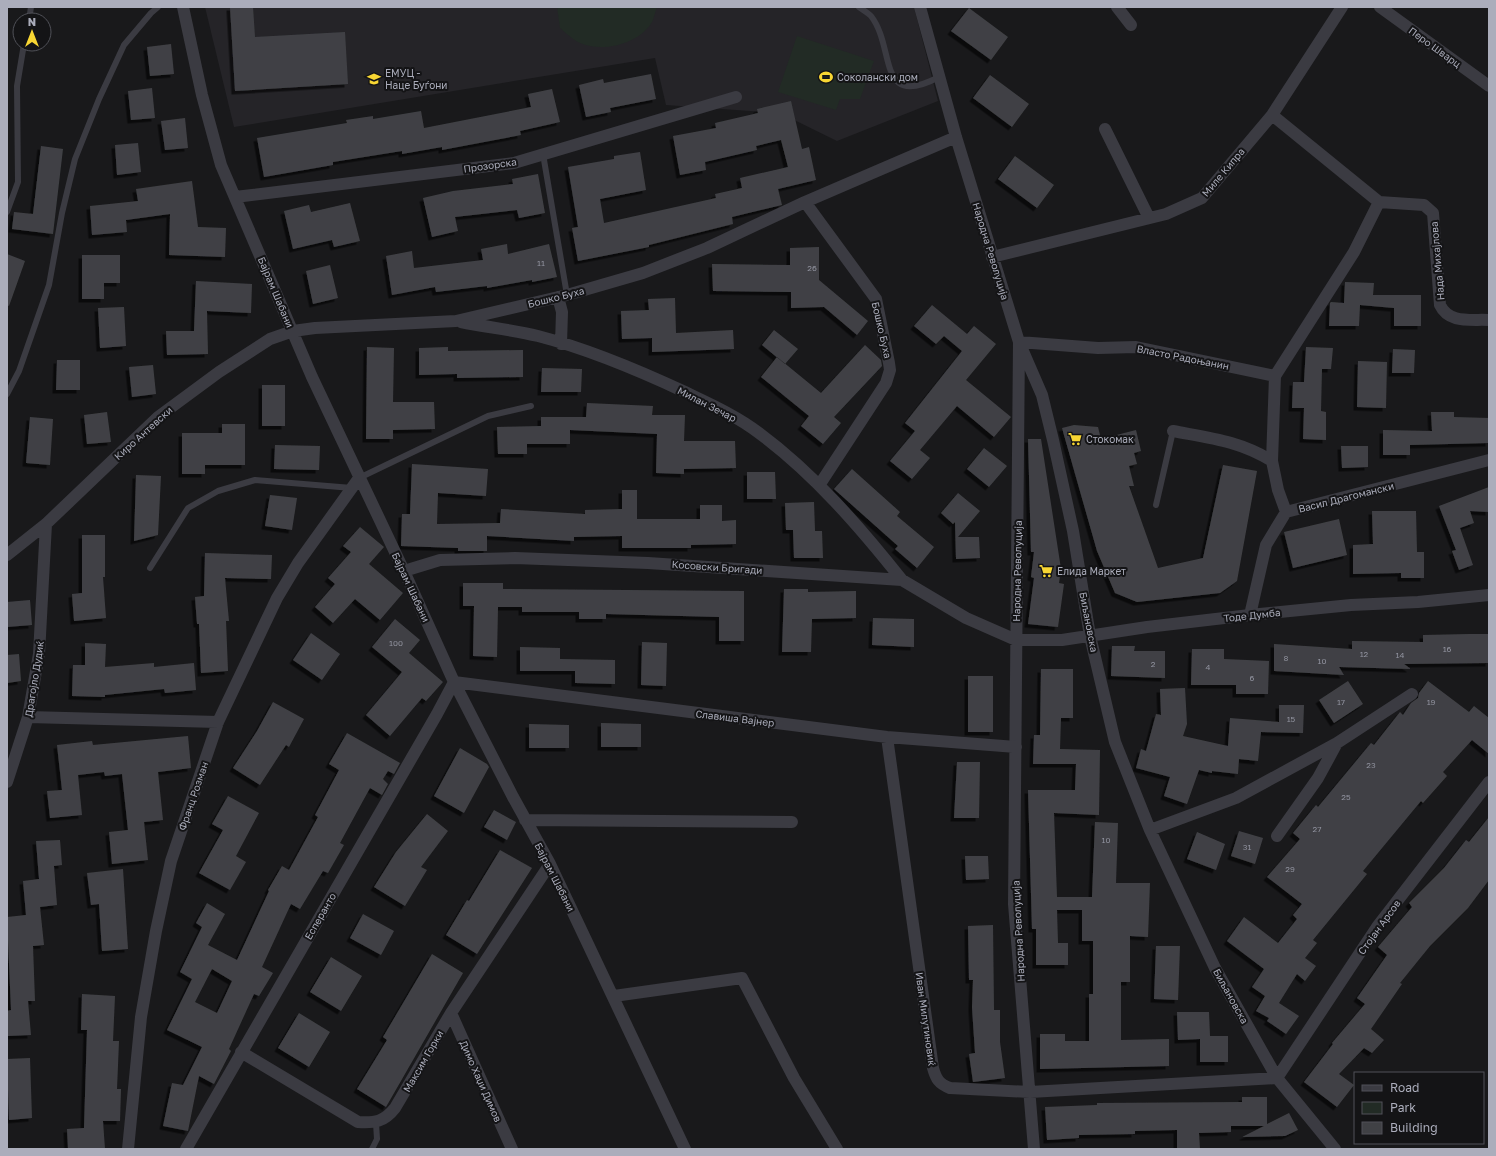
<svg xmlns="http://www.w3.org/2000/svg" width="1496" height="1156" font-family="'Golos Text',sans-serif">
<defs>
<filter id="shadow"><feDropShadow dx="-3.5" dy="3.5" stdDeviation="0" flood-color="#0009"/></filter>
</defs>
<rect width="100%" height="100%" fill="#19191b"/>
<!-- built -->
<path fill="#252428" d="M205,7h709l24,94 -101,40 -57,-28 -114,-8 -11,-47 -421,69z"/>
<!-- green -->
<path fill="#222b25" d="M557,7h100c-2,5 -3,11 -5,15 -13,22 -49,31 -72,21 -7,-3 -14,-10 -20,-15z
M797,36l77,25 -14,38h-20l-4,11 -58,-18z"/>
<!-- building -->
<path fill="#404145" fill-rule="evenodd" filter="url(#shadow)" d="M230,7h23l2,30 90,-5 3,52 -113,7z
M969,8l39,29 -17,23 -40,-29z
M171,44l3,30 -24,2 -3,-29z
M651,74l5,25 -46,9 1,4 -25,5 -7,-32 24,-6 1,4z
M990,75l39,29 -17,23 -39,-29z
M152,88l3,30 -24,2 -3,-29z
M552,89l8,33 -40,9 1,4 -79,15v-3l-40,7v-3l-69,11v3l-69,12 -7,-39 90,-15 -1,-3 27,-4v3l48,-8 3,17 107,-21 -3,-13z
M791,101l11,48 7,-2 7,33 -38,9 4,16 -50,12 1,7 -84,21v2l-71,14 -6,-33 6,-1 -10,-60 46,-8v-3l26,-4 6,38 -46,9 4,24 112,-25 -1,-4 27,-6 -2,-10 48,-11 -7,-27 -25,6 1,4 -52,12 1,8 -26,5 -7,-39 43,-8 -1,-5 43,-10 -1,-4z
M185,118l3,30 -23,2 -4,-29z
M138,143l3,29 -24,3 -2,-30z
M41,146l22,3 -10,85 -41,-5 2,-17 19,2z
M1015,156l39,29 -17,23 -39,-29z
M538,174l7,39 -26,5 -2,-8 -62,7 3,14 -26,6 -9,-39 30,-7 60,-7 -1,-5z
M192,181l6,46 28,1 -1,29 -56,-2 1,-41 -44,6 1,12 -35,3 -2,-29 48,-5 -2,-12z
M350,203l10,38 -26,6 -2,-7 -39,9 -9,-38 25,-6 2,7z
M507,244l1,10 41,-10 8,33 -25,5v-2l-45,8v-2l-51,6 -1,-5 -43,8 -6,-39 26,-5 2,17 69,-8 -2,-11z
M819,247v33l49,41 -11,14 -33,-28 -33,1v-16l-78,-1 -1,-27 78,1v-17z
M7,254l18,7 -16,45 -2,-1z
M82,255h38v28h-16v16h-22z
M330,265l8,33 -25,6 -7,-33z
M196,281l56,3 -1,29 -44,-2 1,43 -41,1 -1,-24h28z
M1345,282l29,1 -1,12h48v31h-27v-18l-34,-3 -1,21h-30l1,-23 1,-1 13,1z
M675,298l1,35 57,-3 1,19 -82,3v-14l-30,1 -1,-28 28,-1 -1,-11z
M932,305l35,29 7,-8 22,18 -30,36 45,37 -17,20 -37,-31 -37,44 10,8 -18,21 -22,-18 25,-30 -10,-8 57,-72 -18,-15 -8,8 -22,-18z
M124,307l2,39 -26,2 -2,-40z
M774,330l24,19 -13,15 -23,-19z
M865,345l16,15 1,6 -48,51 7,6 -18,21 -22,-18 8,-10 -48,-39 16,-20 44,36z
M367,347l27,1 -1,54h41l1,27 -42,1v9h-27z
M448,347v4l75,-1v27l-66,1v-4l-38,1v-27z
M1306,347l27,1 -2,21h-9l-1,42 5,1v28l-23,-1 1,-31h-12l1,-26h11z
M1393,349l22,1 -1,23h-22z
M57,360h23v30h-24z
M1358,361l29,1 -1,46 -29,-1z
M153,365l3,29 -24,3 -3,-30z
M542,368l40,1 -1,23h-40z
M262,385h23v41h-23z
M587,403l66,3 -1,9h33l-1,26h51l1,27 -52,1v5l-28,-1 1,-39 -87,-4v14h-43v10h-29l-1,-27 44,-1v-9h45z
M107,412l4,30 -24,2 -3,-29z
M1431,412h23v5l35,1v25l-79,2v10h-27v-25l49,1z
M30,417l23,2 -3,46 -24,-2z
M222,424h23v41h-40v9h-23v-41h40z
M1074,425l24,2 3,12 35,-9 5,21 -7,2 3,11 -8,2 5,20h-5l29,82 45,-10 20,-93 34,6 -20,110 -17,12 -83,9 -22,-9 -18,-42 -35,-123z
M1028,439h13l20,130 -2,14 5,1 -6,43 -30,-3 6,-46 -3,-1 3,-25h-3z
M275,445l45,1 -1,24 -45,-1z
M1341,446h27v21l-26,1z
M984,448l23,18 -18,21 -22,-18z
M412,464l76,5 -2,27 -48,-3 -1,31 63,-1 1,-14 84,5v-4l37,-1v-19h15v29h63v-14h22v16l14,-1v24l-45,1v3h-69v-12l-48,1v4l-87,-5v15h-29v-3l-57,-2 1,-32h8z
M852,469l48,43 -3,4 37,31 -17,21 -22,-19 3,-3 -64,-57z
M747,472h28l1,27h-29z
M136,475l25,1 -3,59 -24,6z
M1489,487v25l-19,-1 4,12 -14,5 13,37 -14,5 -7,-19 4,-1 -17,-44z
M958,493l22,18 -22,26h21l1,21 -24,1 -1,-37 -2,2 -12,-11z
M270,495l27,3 -5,32 -27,-4z
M814,502l1,29h7l1,27h-29l-1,-28h-7l-1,-27z
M1372,511h44l1,41h7v26h-23v-5l-48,1v-29l20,-1z
M1339,519l8,36 -54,13 -9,-36z
M360,527l24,20 -15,17 34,29 -23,27 -25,-21 -22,24 -18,-16 20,-23 -7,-6 23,-26 -8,-6z
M82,535h23v42h-2l3,41 -32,3 -2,-27 10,-1z
M205,553l67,2 -1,24 -46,-1 4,43h-3l2,50 -27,2 -2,-49h-2l-2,-27 9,-1z
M463,583h40v6l241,2v50h-25v-24l-113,-3v5h-27v-7h-57v-5h-24l-1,50 -24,-1 1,-50h-11z
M784,589h24v3l48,-1v27l-44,1 -1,33h-29z
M30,600l2,25 -25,2v-25z
M873,618l41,1v28l-42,-2z
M395,619l25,21 -11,13 34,29 -17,19 -4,-3 -32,38 -24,-21 36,-43 -30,-25z
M311,633l29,21 -18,26 -29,-20z
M1470,634h19v29l-85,1 7,5 -72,-2 5,8 -70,-4v-27l78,5v-8l71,1v-7z
M642,642l25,1 -1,43 -25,-1z
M85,643l21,1 -1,23 49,-4v4l40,-4 2,27 -31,3 -1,-4 -59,6v2l-33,-1 1,-31h12z
M1112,646h23l-1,5h31v27l-54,-2z
M520,647l40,1v11l55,1v24l-40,-1v-12h-55z
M1192,649h32v10l45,2 -1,33h-32v-9h-45z
M19,654l2,27 -14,2v-28z
M1041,669h32v49h-12l-1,31 40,1 -1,65 -45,-2 3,84h35l3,-75 23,1 -2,60h34l-2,54 -18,-1v46h-9v58l48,-1v27l-129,3v-35h25v7h24v-47h4v-53h-11v-31h-25l1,33h10v22h-32v-36h-4l-4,-139h47l1,-26h-43l1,-29h6z
M968,676h25v56h-25z
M1348,681l15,23 -29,19 -15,-23z
M1428,681l41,31 5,-6 15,12v36l-17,-14 -29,32 4,4 -24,27 -2,-2 -58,70 4,3 -54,66 4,3 -12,15 11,8 -11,15 -8,-7 -18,29 20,13 -13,18 -19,-13 2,-3 -13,-7 9,-15 -13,-9 12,-18 -37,-28 17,-24 34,26 19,-24 -4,-4 9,-11 -35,-27 33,-38 -7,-6 23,-28 2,2 53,-64 3,2 26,-33 3,3 8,-12 7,-5 1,-5z
M1185,688l2,36 -4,12 45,10 2,-28 49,4v-17h25l-1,28 -42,-1 -3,29 -19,-2 -1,15 -26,-3v2l-13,-3 -12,34 -23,-8 6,-19 -34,-9 5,-19 5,2 10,-37 5,1 -1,-26z
M273,702l31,17 -15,28 -3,-2 -26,40 -27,-17 24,-37z
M601,723l40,1v23h-40z
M529,724l40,1v23h-40z
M347,733l53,30 -6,11 -6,-3 -5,8 5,5 -6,11 -12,-7 -30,55 4,2 -16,28 -5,-2 -23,38 -9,-5 -29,63 11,6 -14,23 -5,-2 -25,55 2,2 -17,33 -15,-8 -11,55 -25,-5 9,-43 11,2 19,-38 -35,-17 25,-51 -12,-7 22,-45 -6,-4 11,-20 18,11 -17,31 29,15 32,-69 -1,-1 14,-24 7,4 29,-53 -3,-2 24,-45 -10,-6zM212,969l20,12 -15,32 -22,-11z
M188,736l3,32 -33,4 5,48 -19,2 4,38 -36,4 -3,-32 19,-2 -6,-56 -17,2 -1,-4 -26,3 4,40 -32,3 -3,-27 15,-1 -5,-45 35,-4 1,4z
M460,748l27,16 2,3 -25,46 -30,-17z
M957,762h23l-1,56h-25z
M228,796l31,17 -23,43 10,6 -16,28 -31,-17 24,-43 -11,-6z
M494,810l22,12 -9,18 -23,-13z
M427,814l21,17 -27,36 6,3 -22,36 -31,-19 22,-35z
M1489,817v63l-21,28 -38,38 -30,37 2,1 -31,45 13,11 -12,13 -8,-5 -25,26 15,11 -17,22 -33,-25 29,-38 -1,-1 33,-39 -8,-6 30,-43 -9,-8 34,-40 -3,-4 35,-35 22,-28 3,2z
M1239,831l24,7 -8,26 -24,-8z
M1197,832l28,12 -9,26 -29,-11z
M60,840l2,25 -8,1 3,39 -17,2 4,38 -11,1 2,55h-7l3,34 -24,1v-25l4,-1 -4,-93 19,-2 -3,-34 16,-2 -3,-38z
M500,850l32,18 -55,86 -31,-19 21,-35 2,1z
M965,856h23l1,23 -23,1z
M123,869l5,80 -26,2 -3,-47 -8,1 -4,-32z
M363,914l31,17 -13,24 -31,-17z
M993,925l1,85h6v32l5,36 -32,4 -4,-28 6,-1 -3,-46 1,-27h-4l-1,-54z
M1156,946h24l-2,54 -24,-1z
M432,954l31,19 -77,134 -29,-18 30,-49 -4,-3z
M331,957l31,19 -21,35 -31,-19z
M82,994l33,2 -2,45h6l-2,48h4l-1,32h-17l2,28h-37l-1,-20 17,-1 3,-98h-6z
M1177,1012h32l1,24h18v26h-28v-23l-22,1z
M299,1013l31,19 -21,35 -31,-19z
M30,1058l2,60 -23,2 -2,-61z
M1242,1097h25v27l22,-11 9,17 -13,6 -43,1 22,-11h-33v6l-32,1 1,16h-23v-19l-42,1v3l-56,1v3l-32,2 -2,-33 52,-2v-2l145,-1z"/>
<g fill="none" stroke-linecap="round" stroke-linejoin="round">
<!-- lane -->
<path stroke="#3b3b42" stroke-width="6" d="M859,7c4,3 9,6 12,9 25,32 5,94 68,61
M29,20l2,-13
M543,154l24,141
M7,212l11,-30 -1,-96 7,-42
M7,394l12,-23 30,-86 13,-72 13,-54 24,-60 25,-54 27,-32 7,-6
M359,478l129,-62 43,-10
M1156,505l17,-74
M150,568l38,-60 30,-17 37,-11 97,8
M372,1149l5,-10 -1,-16"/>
<!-- street -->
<path stroke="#3b3b42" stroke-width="12" d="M183,7l19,88 19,70 91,212 92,194 50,111 59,115 37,67 135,285
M920,7l36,130 63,205 -5,562 20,245
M1117,7l14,18
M1380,7l109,79
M1272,115l107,87 45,3 9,8 7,92c9,19 31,14 49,15
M1105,129l44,89
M235,197l279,-34 222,-66
M805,202l71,97 13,64 1,7 -4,13 -66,101
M992,257l174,-43 36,-16 70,-83 70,-108
M558,297l4,15 -1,32
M461,322c25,5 52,8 77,14 50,13 100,34 147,56 25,12 52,24 74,41 55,41 100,93 143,147
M1275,376l-139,-29 -38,1 -79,-6 23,53 11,45 20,91 17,105 25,106 35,88 65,138 62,110 58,71
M1173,431c37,7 67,10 99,30
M1286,512l-8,-22 -6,-29 3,-85 79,-124 25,-50
M7,555l39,-31 112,-107 61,-45 51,-33 23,-8 22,-3 141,-7 111,-26 76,-22 64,-25 98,-46 151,-65
M404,571l36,-11 75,-2 133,5 254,17 64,38 50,22h46l85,-13 103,-12 101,-10 67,-3 71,-7
M1250,615l16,-70 20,-33 203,-52
M454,682l433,55 129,10
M28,717l190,5
M887,737l46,331c3,11 6,16 17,20l80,4 247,-14 100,-151 112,-145
M7,782l21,-65 11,-63 7,-130
M525,820l267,2
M1150,830l86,-32 101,-55 75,-49
M1277,836l41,-58 19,-35
M614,996l128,-18 52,100 43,71
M451,1013l61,136
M241,1052l117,70c17,1 26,0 37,-14l56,-95 99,-149
M128,1149l13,-132 15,-86 15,-70 47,-139 59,-124 21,-35 61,-85
M186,1149l251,-435 17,-32"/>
</g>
<!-- icons -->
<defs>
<g id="stadium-bare" transform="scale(1.08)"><path d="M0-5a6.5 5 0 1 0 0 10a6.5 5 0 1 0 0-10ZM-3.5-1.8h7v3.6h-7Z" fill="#f8d633" stroke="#141416" stroke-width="2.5" paint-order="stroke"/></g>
<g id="school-bare" transform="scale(1.08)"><path d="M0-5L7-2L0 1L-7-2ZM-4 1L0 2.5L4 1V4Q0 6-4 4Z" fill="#f8d633" stroke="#141416" stroke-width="2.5" paint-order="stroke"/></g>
<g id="supermarket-bare" transform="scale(1.08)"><path d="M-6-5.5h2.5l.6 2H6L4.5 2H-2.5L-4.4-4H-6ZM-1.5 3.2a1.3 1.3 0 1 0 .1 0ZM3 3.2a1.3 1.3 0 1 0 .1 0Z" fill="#f8d633" stroke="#141416" stroke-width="2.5" paint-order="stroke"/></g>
</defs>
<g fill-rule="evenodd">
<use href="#stadium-bare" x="826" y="77"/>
<use href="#school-bare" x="374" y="79"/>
<use href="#supermarket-bare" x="1075" y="439"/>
<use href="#supermarket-bare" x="1046" y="571"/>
</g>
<g text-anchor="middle" stroke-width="4" stroke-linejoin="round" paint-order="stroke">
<!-- number labels -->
<g font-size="8" fill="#90929e">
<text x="541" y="266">11</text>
<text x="812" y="271">26</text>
<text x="396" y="646">100</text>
<text x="1447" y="652">16</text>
<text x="1364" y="657">12</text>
<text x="1400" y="658">14</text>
<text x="1286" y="661">8</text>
<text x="1322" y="664">10</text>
<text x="1153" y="667">2</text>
<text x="1208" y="670">4</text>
<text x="1252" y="681">6</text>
<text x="1341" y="705">17</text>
<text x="1431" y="705">19</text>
<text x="1291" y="722">15</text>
<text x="1371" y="768">23</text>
<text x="1346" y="800">25</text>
<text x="1317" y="832">27</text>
<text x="1106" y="843">10</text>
<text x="1247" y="850">31</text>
<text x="1290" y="872">29</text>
</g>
<!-- street labels -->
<g font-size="10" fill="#abadbb" stroke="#141416">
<text transform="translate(1435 47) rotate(36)" y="4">Перо Шварц</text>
<text transform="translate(490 165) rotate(-8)" y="4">Прозорска</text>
<text transform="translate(1223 172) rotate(-50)" y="4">Миле Кипра</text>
<text transform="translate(991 251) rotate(73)" y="4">Народна Револуција</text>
<text transform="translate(1437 261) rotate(-95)" y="4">Нада Михајлова</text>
<text transform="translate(276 292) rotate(67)" y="4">Бајрам Шабани</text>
<text transform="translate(556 297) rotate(-14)" y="4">Бошко Буха</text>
<text transform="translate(882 330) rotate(77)" y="4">Бошко Буха</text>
<text transform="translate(1183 357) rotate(11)" y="4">Власто Радоњанин</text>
<text transform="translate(707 404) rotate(27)" y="4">Милан Зечар</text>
<text transform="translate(143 433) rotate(-42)" y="4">Киро Антевски</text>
<text transform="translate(1346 497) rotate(-14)" y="4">Васил Драгомански</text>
<text transform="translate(717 567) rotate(4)" y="4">Косовски Бригади</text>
<text transform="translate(1017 571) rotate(-89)" y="4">Народна Револуција</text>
<text transform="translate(411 587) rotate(65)" y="4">Бајрам Шабани</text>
<text transform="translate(1252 615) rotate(-6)" y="4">Тоде Думба</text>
<text transform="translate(1089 622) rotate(79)" y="4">Биљановска</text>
<text transform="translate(34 679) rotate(-81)" y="4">Драгојло Дудиќ</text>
<text transform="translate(735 718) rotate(7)" y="4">Славиша Вајнер</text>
<text transform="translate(193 796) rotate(-71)" y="4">Франц Розман</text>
<text transform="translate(555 877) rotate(63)" y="4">Бајрам Шабани</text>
<text transform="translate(320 916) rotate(-60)" y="4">Есперанто</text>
<text transform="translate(1379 927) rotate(-54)" y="4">Стојан Арсов</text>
<text transform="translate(1018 931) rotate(-93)" y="4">Народна Револуција</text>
<text transform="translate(1231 996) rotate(61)" y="4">Биљановска</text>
<text transform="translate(926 1019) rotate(82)" y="4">Иван Милутиновиќ</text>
<text transform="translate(423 1061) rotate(-60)" y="4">Максим Горки</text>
<text transform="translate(481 1081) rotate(66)" y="4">Димо Хаџи Димов</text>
</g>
<!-- poi labels -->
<g font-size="10" fill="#abadbb" stroke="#141416" text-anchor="start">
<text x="385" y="77">ЕМУЦ -<tspan x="385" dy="12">Наце Буѓони</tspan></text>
<text x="837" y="81">Соколански дом</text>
<text x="1086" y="443">Стокомак</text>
<text x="1057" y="575">Елида Маркет</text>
</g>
</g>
<!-- border -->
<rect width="1496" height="1156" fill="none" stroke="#abadbb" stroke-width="16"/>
<!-- legend -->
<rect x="1354" y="1072" width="130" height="72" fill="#141416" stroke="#505158"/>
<rect x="1362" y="1085" width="20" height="6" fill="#3b3b42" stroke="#505158"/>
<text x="1390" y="1092" font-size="12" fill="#abadbb">Road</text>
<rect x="1362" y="1102" width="20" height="12" fill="#222b25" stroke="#505158"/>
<text x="1390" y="1112" font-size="12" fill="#abadbb">Park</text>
<rect x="1362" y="1122" width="20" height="12" fill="#404145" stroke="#505158"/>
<text x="1390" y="1132" font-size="12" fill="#abadbb">Building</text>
<!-- north arrow -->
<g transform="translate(32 32)"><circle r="19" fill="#141416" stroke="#505158"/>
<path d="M0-3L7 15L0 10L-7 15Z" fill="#f8d633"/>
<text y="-6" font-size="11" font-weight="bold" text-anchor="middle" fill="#abadbb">N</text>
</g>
</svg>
